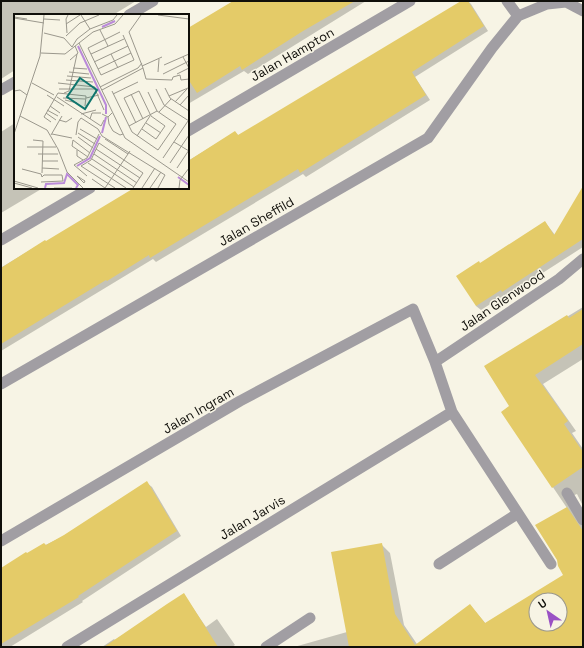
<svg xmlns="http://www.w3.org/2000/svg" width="584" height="648" font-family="'Space Grotesk',sans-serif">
<rect width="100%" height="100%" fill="#f7f4e5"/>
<!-- shadow -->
<path fill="#0003" fill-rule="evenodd" d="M1,1h135l-23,14h-98v55l-14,9z
M237,1h129l-118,73 -4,-3 -56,33v-74z
M463,1h5l3,3 17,27 -73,46 15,23 -124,77 -3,-3 -147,88 -3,-3 -152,92v-85l1,1 43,-26 1,1 94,-54h48v-27l47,-29 4,4z
M15,123v65h28l-42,25v-81z
M583,189v58l-76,49 -1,-2 -25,16 -5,-4 4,-42 65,-42 10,13z
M583,307v52l-40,25 33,47 -4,2 11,16v57l-6,-12 -5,2 -3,10 14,21v120h-151l38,-42 16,19 78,-48 3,-68 -65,-96 8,-6 -25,-39zM536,600h24v24h-24z
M147,483l5,4 29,49 -99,65 1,1 -73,45h-9v-75l26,-18 37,-18z
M381,544l9,9 14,72 15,22h-125l53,-15z
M184,595l22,32 11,-8 18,26 -3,2h-130l12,-8 1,1z"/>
<!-- building -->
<path fill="#e4cb68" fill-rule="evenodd" d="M233,1h122l-52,30 -61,39 -2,-4 -43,27 -9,-14v-51z
M461,1h7l16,25 -72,46 14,23 -126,78 -2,-4 -148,89 -1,-3 -42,26 -1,-1 -105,64v-76l44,-28 1,1 88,-53h54v-27l47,-30 3,4z
M583,186v53l-81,53 -1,-2 -25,16 -20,-30 23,-15 1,2 65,-42 9,14z
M583,309v35l-48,31 33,46 -4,3 19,28v15l-31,21 -51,-76 8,-6 -25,-40 83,-51 2,3z
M147,481l30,50 -99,65 1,1 -78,47v-76l25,-16 1,1 17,-10 2,2 18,-10z
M567,507l16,24v116h-234l-18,-95 51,-9 13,71 20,31 55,-41 15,19 78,-48 -5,-9 -1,-6 -22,-35zM536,600h24v24h-24z
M184,593l34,54h-114l63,-43z"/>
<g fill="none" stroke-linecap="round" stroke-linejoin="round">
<!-- minor -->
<path stroke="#a19ea3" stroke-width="11" d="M129,15l24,-14
M518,16l29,-12 19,-2 17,9
M1,90l14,-8
M188,131l222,-130
M1,240l89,-52
M435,362l124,-83 24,-20
M1,384l427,-246 64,-90 26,-32 -11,-15
M567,493l16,27
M1,541l239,-140 173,-92 22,53 17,50 99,152
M439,564l78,-50
M67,647l385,-235
M266,647l44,-29"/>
</g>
<g text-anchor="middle" stroke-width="3" stroke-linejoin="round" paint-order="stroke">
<!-- street labels -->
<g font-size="13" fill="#100f0a" stroke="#f7f4e5">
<text transform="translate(292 54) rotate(-30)" y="5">Jalan Hampton</text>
<text transform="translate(256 221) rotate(-30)" y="5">Jalan Sheffild</text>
<text transform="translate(502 300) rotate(-34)" y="5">Jalan Glenwood</text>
<text transform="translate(198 410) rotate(-30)" y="5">Jalan Ingram</text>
<text transform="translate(252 517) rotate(-31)" y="5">Jalan Jarvis</text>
</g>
</g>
<!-- overview -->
<g transform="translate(14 14)">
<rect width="175" height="175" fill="#f7f4e5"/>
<path fill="none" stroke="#ba8ad9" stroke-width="2" d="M88,13l13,-6M64,32l28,59v9M88,119l4,-16M63,152l13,-8 10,-22M164,163l11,8M31,174l1,-4 18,-1 3,-9 11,11 -2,3"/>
<path fill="none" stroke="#9b988d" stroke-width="1" d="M67,1l9,14M144,1l31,4M0,3l13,2M0,4l30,5M30,5l16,1M52,10l14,-9M86,16l8,16M106,18l-32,16 13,27 33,-15 -11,-25M30,19l20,5 8,9M53,19l-1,-14 2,-4M52,22l14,-13 19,-8M65,29l46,95 64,44M58,33l5,-8 13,-10 23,-9 4,-5M27,39l24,1 28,-22 22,-8 8,-9M77,40l33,-15M97,40l7,14M169,43l6,11M56,46l8,-7 -3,-7M80,48l34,-16M150,51l25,-11M128,52l20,-9M59,54l14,1M129,54l3,11 26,1 1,-3 7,-2 1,5 8,-1M84,55l33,-16M55,58l20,2M144,58l1,-13M149,60l26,-13M163,60l12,-6M53,62l24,2M52,66l27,2M18,69l22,12M44,69l37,4v2h-36M86,73l38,-19 4,-5M151,74l5,10 19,13M81,75l9,21M142,75l8,16 25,16M88,76l41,-22 -14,-36 12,-17M0,77l6,-1 7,5M98,77l20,41 26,18 18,-26 -19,-13 -9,-19M50,79l5,-2 8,-37M99,80l25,-12M117,80l12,25M33,81l17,11M155,82l19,-8M43,83l44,29 3,-6M49,84l22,1M72,84l13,-3M51,86l12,3M161,88l12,-13M166,91l9,-10M36,92l10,7M33,96l11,6M145,98l12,-13M32,99l10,7M67,100l15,-4M88,100l6,3 4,-4M6,102l27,14 11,19 9,23 16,16M94,103l1,7 4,7 7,4 3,-1M76,105l2,-6h9M45,106l7,2 6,-4M37,108l-7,-5 14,-24 28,3 -1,10M122,109l-12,-25 15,-7 12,25 14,10 -9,13 -14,-10M132,109l15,10M115,112l28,-15M66,115l17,10M64,119l17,11M0,120l26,-78 4,-41M38,120l20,4M37,121l11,-19M62,121l2,-13 3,-4 17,11 4,7 63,39 -7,13M123,122l13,-20M64,123l15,11M91,125l23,15M19,126l10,1 -1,32M160,128l15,9M13,133h29M82,135l44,29M63,136v6l6,4M24,140h20M80,140l43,29M74,143l-16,-11 1,-6 17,13M149,144l25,-37M78,145l42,28M28,147h16M74,149l38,25M156,149l19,-28M28,154l17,1M163,154l12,-18M8,155l19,5 1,3 2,-2M63,162l8,5 -1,2zM73,162l-13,-11 13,-7 12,-24M78,165l13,9M0,167l24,7M27,168l22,-1 -1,-6h-18M0,169l18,5M40,174h18M91,174l25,-37M101,174l-34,-22 10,-6 8,-17 44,30 -10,15M128,174l13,-20M136,174l11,-16M165,174l1,-8 9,-12"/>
<path fill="#0f766e" fill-opacity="0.15" stroke="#0f766e" stroke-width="2" d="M66,64l17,12 -12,19 -18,-12z"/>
<rect width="175" height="175" fill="none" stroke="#100f0a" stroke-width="2"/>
</g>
<!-- border -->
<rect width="584" height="648" fill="none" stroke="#100f0a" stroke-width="4"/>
<!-- north arrow -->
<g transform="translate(548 612) rotate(326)"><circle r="19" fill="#f7f4e5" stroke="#9b988d"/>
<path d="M0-3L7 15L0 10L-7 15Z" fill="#9a51c4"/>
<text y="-6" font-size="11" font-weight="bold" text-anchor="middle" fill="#100f0a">U</text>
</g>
</svg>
